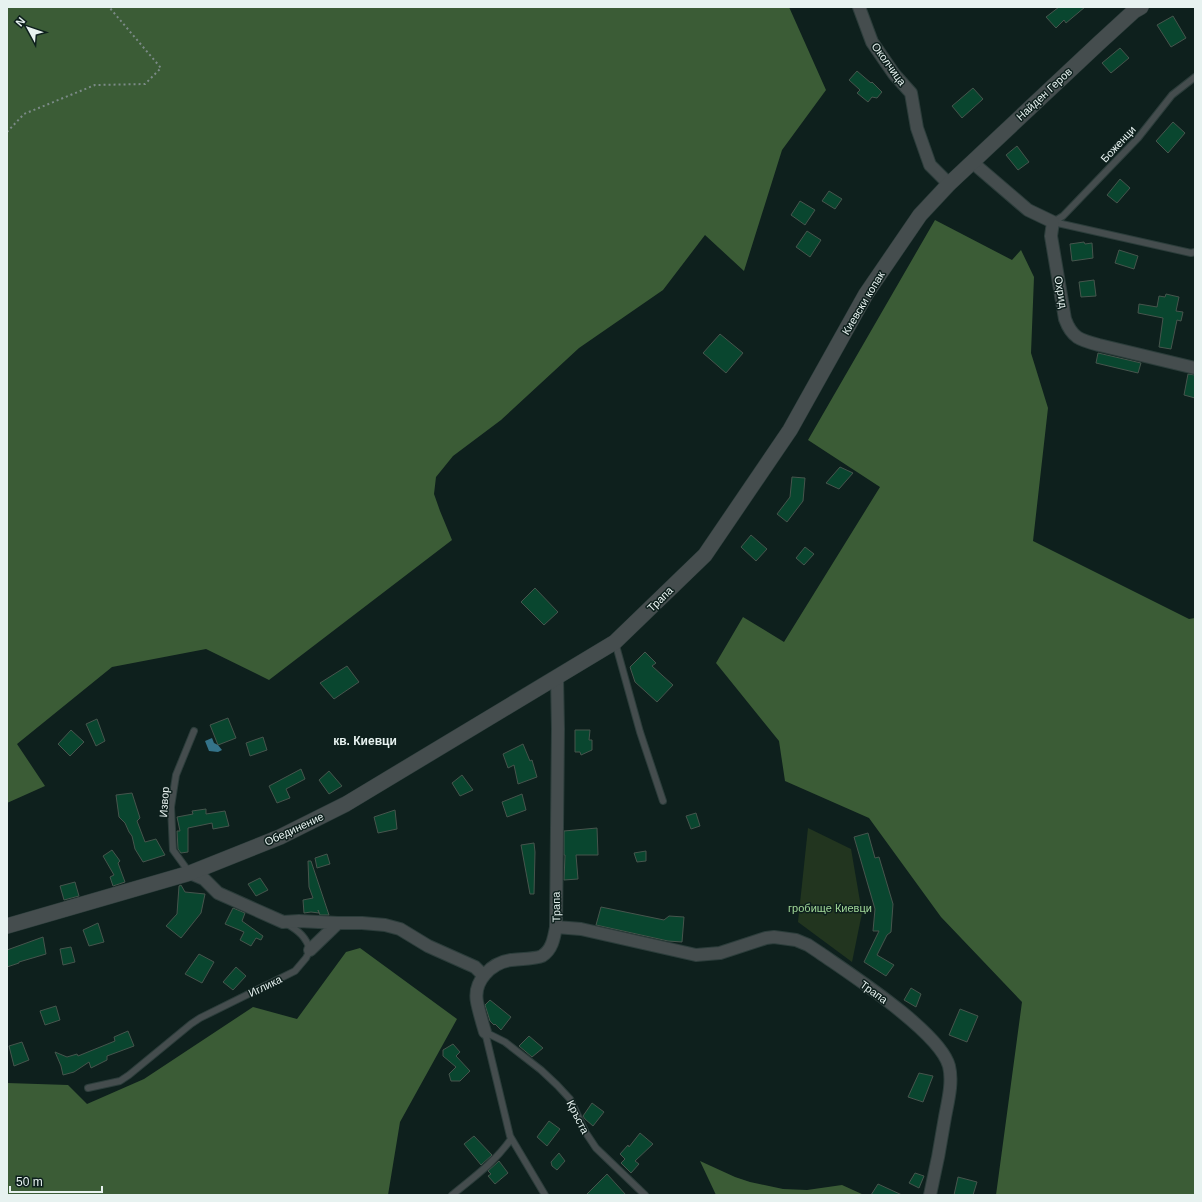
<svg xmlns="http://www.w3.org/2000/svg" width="1202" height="1202" font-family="Helvetica,sans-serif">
<rect width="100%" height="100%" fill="#0e201d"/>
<!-- green -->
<path fill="#22351f" d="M808,828l43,21 11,64 -10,49 -54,-40z"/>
<!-- forest -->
<path fill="#3b5c36" d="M7,7h782l37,83 -44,60 -38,121 -39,-36 -42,55 -84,58 -78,72 -48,36 -17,21 -2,17 6,17 12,29 -183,140 -63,-31 -94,18 -95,77 28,42 -38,17z
M935,220l77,40 9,-10 13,27 -3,76 17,55 -15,133 156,78 6,-1v577h-199l26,-193 -81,-85 -72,-99 -84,-37 -6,-40 -63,-78 27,-46 41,25 96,-155 -72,-47z
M360,948l97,71 -57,103 -12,73h-381v-112l61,2 19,19 57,-25 109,-72 44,12 49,-67z
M700,1161l35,16 15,5 33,7 24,1 35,-5 22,10h-148z"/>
<!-- water -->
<path fill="#347389" d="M212,738l2,5 4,2 4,5 -4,2 -9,-1 -4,-10z"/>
<!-- building -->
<path fill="#09462f" stroke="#46554d" d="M1059,7h26l-19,16 -2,-3 -8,8 -10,-11z
M1173,16l13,22 -15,9 -14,-22z
M1120,48l9,10 -18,15 -9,-10z
M857,71l14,12 1,-1 10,10 -5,6 -5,-1 -4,5 -11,-9 3,-3 -11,-10z
M973,88l10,11 -21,19 -10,-12z
M1173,122l12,11 -17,20 -12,-12z
M1017,146l12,16 -11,8 -12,-15z
M1120,179l10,9 -13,15 -10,-8z
M829,191l13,8 -7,10 -13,-8z
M800,201l15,9 -10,15 -14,-10z
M807,231l14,9 -11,17 -14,-10z
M1084,242l1,2 7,-1 1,15 -21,3 -2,-17z
M1119,250l19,6 -4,13 -19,-6z
M1094,280l2,16 -15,1 -2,-15z
M1166,294l13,3 -3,14 7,1 -2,9 -4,-1 -6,29 -12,-2 4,-29 -25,-5 1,-9 18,3 2,-11 6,1z
M720,334l23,19 -17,20 -23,-20z
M1098,353l43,10 -3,10 -42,-10z
M1188,374l7,1v23l-11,-3z
M840,467l13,6 -14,16 -13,-6z
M792,477l13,1 -2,23 -16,21 -10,-8 13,-17z
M751,535l16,14 -11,12 -15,-14z
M805,547l9,7 -10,11 -8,-7z
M535,588l23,24 -14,13 -23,-23z
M645,652l11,11 -4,3 21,19 -16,17 -22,-20 -5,-15z
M347,666l12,16 -25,17 -14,-16z
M228,718l8,20 -18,7 -8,-20z
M97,719l8,22 -9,5 -10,-22z
M71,730l13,12 -14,14 -12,-12z
M575,730h15l-1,10h3v10l-11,5 -1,-3h-5z
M263,737l4,13 -17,6 -4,-13z
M523,744l7,17 2,-1 5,17 -19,7 -4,-19 -6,3 -5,-14z
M301,769l4,10 -19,10 4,9 -13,5 -8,-17z
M329,771l13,15 -13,8 -10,-14z
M462,775l11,15 -13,6 -8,-13z
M132,793l8,25 -3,3 8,21 11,-3 9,16 -22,7 -8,-13 -3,-13 -3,-4 -4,-9 -6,-6 -3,-22z
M522,794l4,16 -19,7 -5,-15z
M206,809v5l19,-3 4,15 -16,3 -1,-6 -24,5v24l-7,1 -3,-4 -1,-18h3l-3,-14 16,-3 -1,-3z
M395,810l2,19 -19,4 -4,-16z
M696,813l4,13 -9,3 -5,-13z
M597,828l1,27h-22l2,24 -14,1 1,-25h-1v-24z
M868,833l7,25 4,-1 14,47 -2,28 -4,3 -10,20 17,10 -8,11 -22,-14 15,-31h-6l2,-22 -21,-72z
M534,843l1,9 -1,42h-4l-9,-49z
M112,850l8,11 -2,2 7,19 -12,4 -3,-9 4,-2 -11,-19z
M646,851v10l-9,1 -3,-9z
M327,854l3,10 -13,4 -2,-10z
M308,861h3l18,54h-9l-2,-5 1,3 -8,-1 -7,1 -1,-13 10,-2 -4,-11z
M260,878l8,12 -12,6 -8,-12z
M75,882l4,14 -15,4 -4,-14z
M181,885l4,7 20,2 -4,19 -20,25 -15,-12 11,-12 2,-28z
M601,907l63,13 5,-4 15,1 -2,25 -14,-1 -72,-16z
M233,908l12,5 -3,8 21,15 -2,4 -5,-2 -5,8 -11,-6 4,-8 -19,-8z
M98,923l6,19 -15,4 -6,-16z
M43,937l3,17 -27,8v1l-12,4v-17z
M71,947l4,15 -12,3 -3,-16z
M199,954l15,8 -12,21 -17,-9z
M236,967l10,9 -13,14 -10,-8z
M911,988l10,6 -5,13 -12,-7z
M490,1000l21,17 -10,13 -6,-6 -1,1 -4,-4 -5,-16z
M56,1006l4,14 -15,5 -5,-14z
M960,1009l18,7 -11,26 -18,-7z
M128,1031l6,15 -27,10v4l-16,8 -2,-6 -15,10 -11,3 -2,-9 -6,-14 12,5 10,-3 1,2 37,-15 -1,-4z
M529,1036l14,12 -11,9 -13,-11z
M22,1042l7,18 -15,6 -5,-20z
M453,1044l7,8 -4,4 14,15 -10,10h-9l-2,-7 7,-7 -13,-11v-6z
M919,1073l14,3 -10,26 -15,-5z
M592,1103l12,9 -11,14 -8,-7 -2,-3z
M549,1121l11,8 -13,17 -10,-9z
M640,1133l13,11 -18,17 4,3 -8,9 -10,-10 4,-4 -5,-5 8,-9 1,2z
M474,1136l18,19 -11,10 -17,-21z
M559,1153l6,8 -8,9 -5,-4 -1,-4z
M499,1161l9,12 -13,11 -7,-8 3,-2 -3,-3z
M915,1173l9,3 -5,12 -10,-5z
M607,1174l19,21h-40z
M958,1177l19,5 -4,13h-19z
M878,1184l24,11h-31z"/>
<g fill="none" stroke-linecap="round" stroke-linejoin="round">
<!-- service casing -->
<g stroke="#2c3d3b" stroke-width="8">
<path id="service" d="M1053,222l10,-6 75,-78 34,-43 23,-18
M1053,222l138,31 4,-1
M615,642l25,90 23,69
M189,872l-16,-22 -2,-43 5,-32 18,-44
M485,1032l20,10 36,28 16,15 13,14 16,34 10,15 49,47
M485,1032l25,104 35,59
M88,1088l32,-7 9,-6 62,-51 9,-6 95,-47 11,-13 4,-8c-4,-13 -11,-19 -23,-26
M452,1195c22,-18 43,-33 59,-56"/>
</g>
<!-- minor casing -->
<g stroke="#2c3d3b" stroke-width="14">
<path id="minor" d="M859,7l13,35 22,32 17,19 6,35 13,37 19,19
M972,162l56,48 25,12 -2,14 14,83c7,19 15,21 34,26l96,23
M190,873l14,6 14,14 65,29 16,-1 39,2h24l23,2 15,4 28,17 47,21 8,8
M556,927l25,2 115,26 24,-2 46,-15 8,-1 22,3 12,5 12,8c30,21 120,79 129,113 4,16 -1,35 -4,51 -4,26 -9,52 -15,78
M310,950l28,-27
M485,1032c-3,-10 -6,-20 -8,-30 -4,-21 14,-39 34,-42 7,-1 25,-1 31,-4 10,-6 12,-18 14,-29l2,-198 -1,-51"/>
</g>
<!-- tertiary casing -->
<g stroke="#2c3d3b" stroke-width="16">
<path id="tertiary" d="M7,926l183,-53 90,-36 66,-33 269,-162 90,-87 85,-125 76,-136 54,-79 29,-31 149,-140 36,-33 7,-4"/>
</g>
<!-- path -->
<path stroke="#7b8a87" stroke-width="2" stroke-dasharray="2 3" stroke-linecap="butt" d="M7,132l17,-18 71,-29 50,-1 16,-16 -52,-61"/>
<!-- service -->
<use href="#service" stroke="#454d4e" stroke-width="6"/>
<!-- minor -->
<use href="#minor" stroke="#454d4e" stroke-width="12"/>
<!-- tertiary -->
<use href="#tertiary" stroke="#454d4e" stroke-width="15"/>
</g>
<g text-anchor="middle" stroke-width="3" stroke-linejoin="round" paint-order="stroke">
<!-- street labels -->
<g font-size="11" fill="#e7f2f0" stroke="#0e201d">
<text transform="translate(889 64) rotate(54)" y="4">Околчица</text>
<text transform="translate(1044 94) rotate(-43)" y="4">Найден Геров</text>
<text transform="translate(1118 144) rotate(-47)" y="4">Боженци</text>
<text transform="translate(1061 292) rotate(80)" y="4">Охрид</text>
<text transform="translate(863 303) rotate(-59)" y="4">Киевски копак</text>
<text transform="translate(660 599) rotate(-44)" y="4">Трапа</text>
<text transform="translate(164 802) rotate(-86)" y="4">Извор</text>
<text transform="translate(294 829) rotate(-25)" y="4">Обединение</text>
<text transform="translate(556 907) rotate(-91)" y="4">Трапа</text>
<text transform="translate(265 986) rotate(-26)" y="4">Иглика</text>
<text transform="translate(874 992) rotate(36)" y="4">Трапа</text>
<text transform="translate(578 1117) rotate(63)" y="4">Кръста</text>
</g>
<!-- park labels -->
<g font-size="11" fill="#a1d798" stroke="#0e201d">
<text x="830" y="912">гробище Киевци</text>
</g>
<!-- neighbourhood labels -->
<g font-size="12" font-weight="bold" fill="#e7f2f0" stroke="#0e201d">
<text x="365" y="745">кв. Киевци</text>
</g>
</g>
<!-- border -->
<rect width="1202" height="1202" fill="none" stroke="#e7f2f0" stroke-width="16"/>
<!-- north arrow -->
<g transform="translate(28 28) rotate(310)" stroke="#0e201d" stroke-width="3" paint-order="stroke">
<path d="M0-3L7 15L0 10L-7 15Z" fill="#e7f2f0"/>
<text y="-6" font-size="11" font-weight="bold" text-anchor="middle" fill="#e7f2f0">N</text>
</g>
<!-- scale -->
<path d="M10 1186v6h92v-6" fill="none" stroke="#e7f2f0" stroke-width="2"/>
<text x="16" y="1186" font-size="12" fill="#e7f2f0" stroke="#0e201d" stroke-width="3" paint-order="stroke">50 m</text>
</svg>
